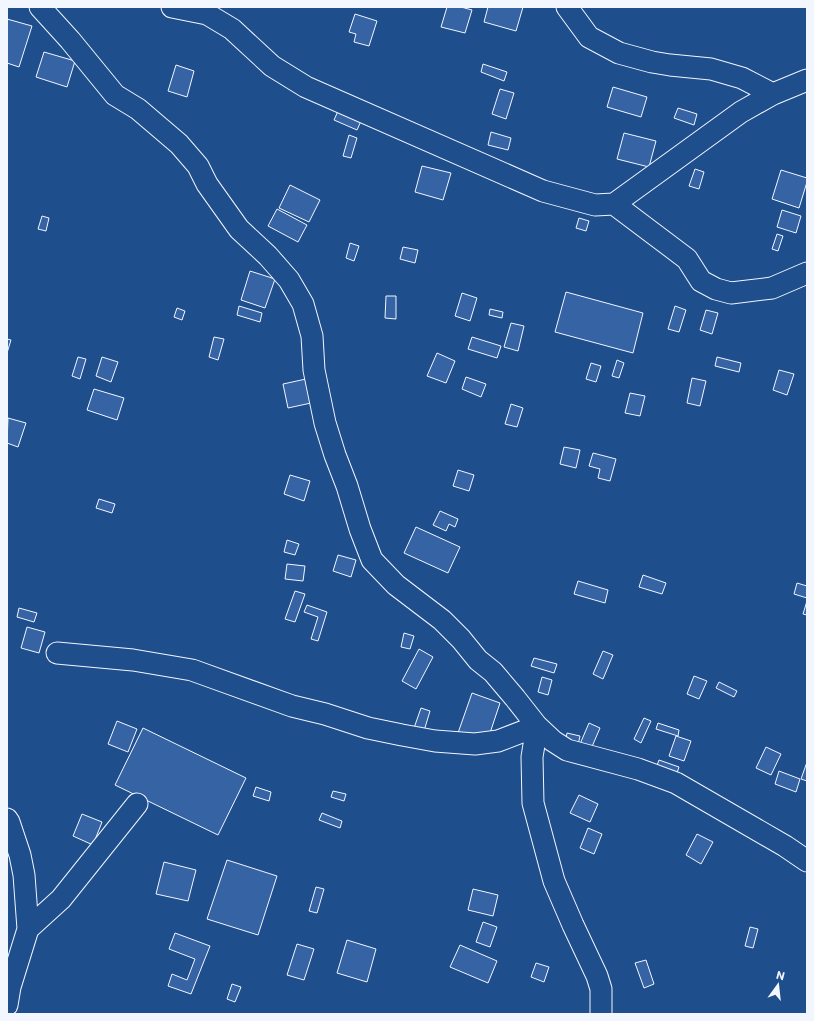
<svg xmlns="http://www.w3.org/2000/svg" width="814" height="1021" font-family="Commissioner,sans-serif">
<rect width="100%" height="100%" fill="#1f4e8c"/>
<!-- building -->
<path fill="#3563a3" stroke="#f2f6ff" d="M447,7h14l11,3 -7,23 -24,-6z
M488,7h35l-7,24 -32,-9z
M355,14l22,7 -8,25 -15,-4 2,-8 -7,-2z
M7,19l25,7 -13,41 -12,-4z
M44,52l31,9 -8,26 -31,-10z
M483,64l24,8 -3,9 -23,-9z
M176,65l18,6 -7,26 -19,-6z
M613,87l34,10 -6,20 -34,-10z
M500,89l14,4 -8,26 -14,-5z
M678,108l19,6 -3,11 -20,-7z
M338,111l23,10 -4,9 -23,-10z
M491,132l20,6 -3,12 -20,-5z
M624,133l32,8 -7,26 -32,-8z
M349,135l8,3 -6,20 -8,-2z
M422,166l29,7 -8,27 -28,-8z
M695,169l9,3 -5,17 -10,-3z
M781,170l26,8v4l-8,26 -27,-9z
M290,185l30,15 -11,22 -30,-14z
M277,209l30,16 -9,17 -30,-16z
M782,210l19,6 -5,17 -19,-6z
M42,216l7,2 -3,13 -8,-2z
M579,218l10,3 -3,10 -10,-3z
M777,234l6,2 -5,15 -6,-2z
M350,243l9,3 -5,15 -8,-3z
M403,247l15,3 -3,13 -15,-4z
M250,271l25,8 -10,29 -24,-8z
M566,292l77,21 -10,40 -78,-21z
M462,293l15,5 -7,23 -15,-5z
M386,296h10v23l-11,-1z
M239,306l23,7 -2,9 -23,-7z
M675,306l11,4 -7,22 -11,-3z
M177,308l8,3 -3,9 -8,-3z
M490,309l13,3 -1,6 -13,-3z
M706,310l12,3 -6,21 -12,-4z
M511,323l13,3 -6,25 -14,-4z
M214,337l10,2 -6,21 -9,-3z
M472,337l29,9 -4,12 -29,-9z
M7,339l4,1 -4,13z
M437,353l18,8 -9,22 -19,-7z
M78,357l8,2 -6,20 -8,-3z
M102,357l16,5 -7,20 -15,-6z
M717,357l24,6 -2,9 -24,-6z
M617,360l7,3 -5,15 -7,-2z
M591,363l10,3 -5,16 -10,-3z
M779,370l15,4 -7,21 -14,-5z
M466,377l20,7 -5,13 -19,-8z
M692,378l14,3 -6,25 -13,-3z
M306,379l5,24 -23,5 -5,-24z
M94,389l30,9 -7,22 -30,-10z
M630,393l15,3 -5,20 -15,-3z
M511,404l12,4 -6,19 -12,-3z
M8,418l18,5 -8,24 -11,-4z
M564,447l16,3 -4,18 -16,-4z
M593,453l23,6 -6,22 -12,-3 2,-9 -11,-3z
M458,470l16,5 -5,16 -16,-5z
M290,475l20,6 -6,20 -20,-7z
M99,499l16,5 -3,9 -16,-5z
M440,511l18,8 -3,8 -6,-3 -3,7 -13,-6z
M416,527l44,20 -12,26 -44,-20z
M287,540l12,4 -4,11 -11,-3z
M338,555l18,5 -5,17 -18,-6z
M287,564l18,2 -2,15 -18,-2z
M643,575l23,8 -4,11 -23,-7z
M578,581l30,9 -3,13 -31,-9z
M797,583l10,3v12l-13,-4z
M295,591l10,3 -10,28 -10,-3z
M807,601v14l-4,-1z
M307,605l20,7 -9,29 -7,-2 7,-22 -14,-5z
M19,608l18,5 -3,9 -17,-5z
M27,627l18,5 -6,21 -18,-5z
M404,633l10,3 -4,13 -9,-2z
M419,649l14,8 -17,32 -14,-8z
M603,651l10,4 -10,24 -10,-5z
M534,658l23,6 -3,9 -23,-7z
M694,676l13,5 -8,18 -12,-5z
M542,677l10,3 -4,15 -10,-3z
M719,682l18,9 -3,6 -18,-9z
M472,693l28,10 -13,39 -29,-9z
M421,708l9,3 -6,20 -10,-3z
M644,718l7,3 -10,22 -7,-4z
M117,721l20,8 -9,23 -20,-8z
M589,723l11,5 -9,21 -11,-5z
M658,723l21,7 -1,6 -22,-7z
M143,728l103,50 -28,57 -103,-50z
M567,733l13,3 -2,9 -13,-3z
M676,736l15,5 -7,20 -15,-5z
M766,747l15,7 -10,21 -15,-7z
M659,760l20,7 -3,9 -20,-8z
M807,762v19l-6,-2z
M779,771l21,8 -4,13 -21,-8z
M256,787l15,5 -2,9 -16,-5z
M333,791l13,3 -2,7 -13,-4z
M579,795l19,9 -8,18 -20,-9z
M322,813l20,8 -2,7 -21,-8z
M82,814l20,8 -9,23 -20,-9z
M588,828l14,6 -8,20 -14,-6z
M697,834l16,8 -12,22 -15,-9z
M227,860l50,16 -19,59 -51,-16z
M164,862l32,8 -8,31 -32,-7z
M316,887l8,2 -7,24 -8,-2z
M473,889l25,6 -5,21 -25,-6z
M483,922l14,5 -7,20 -14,-5z
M750,927l8,2 -5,19 -8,-2z
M175,933l35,13 -19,48 -23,-8 4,-12 15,6 8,-21 -26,-10z
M347,940l29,9 -9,33 -30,-9z
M297,944l17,5 -10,31 -17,-5z
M460,945l37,16 -9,22 -38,-16z
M646,960l8,24 -10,4 -9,-25z
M536,963l13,4 -5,15 -13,-5z
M232,984l9,3 -6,15 -8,-3z"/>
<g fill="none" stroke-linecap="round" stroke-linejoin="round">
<!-- minor casing -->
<g stroke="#f2f6ff" stroke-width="23">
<path id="minor" d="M40,7l30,33 45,55 23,14 41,35 19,22 9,18 32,45 29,27 21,24 14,24 9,32 2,34 11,53 10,32 12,31 13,43 12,31 24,25 46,35 19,19 17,21 15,12 22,26 22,28 16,15 14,9 71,19 38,14 109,63 22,15
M172,7l35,7 25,15 40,37 34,21 237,104 52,14 19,-1 127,-92 32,-18 34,-14
M567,7l22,30 30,16 33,9 18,3 41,4 31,9 31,16
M614,204l73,55 14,22 15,8 15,4 41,-5 35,-15
M57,653l76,7 59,10 100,36 33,8 43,14 34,7 33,6 40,3 23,-3 39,-15
M537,726l-5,31 1,46 21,78 19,44 24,51 4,13v25
M7,819l2,3 11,33 4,20 4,54 -18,58 -3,18
M28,929l33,-30 76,-95"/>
</g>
<!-- minor -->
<use href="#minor" stroke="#1f4e8c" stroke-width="21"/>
</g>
<!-- border -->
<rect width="814" height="1021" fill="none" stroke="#f2f6ff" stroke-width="16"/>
<!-- north arrow -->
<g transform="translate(778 985) rotate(15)" stroke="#1f4e8c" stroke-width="3" paint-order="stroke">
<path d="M0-3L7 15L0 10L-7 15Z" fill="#f2f6ff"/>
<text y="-6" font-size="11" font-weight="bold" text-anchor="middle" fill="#f2f6ff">N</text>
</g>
</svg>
